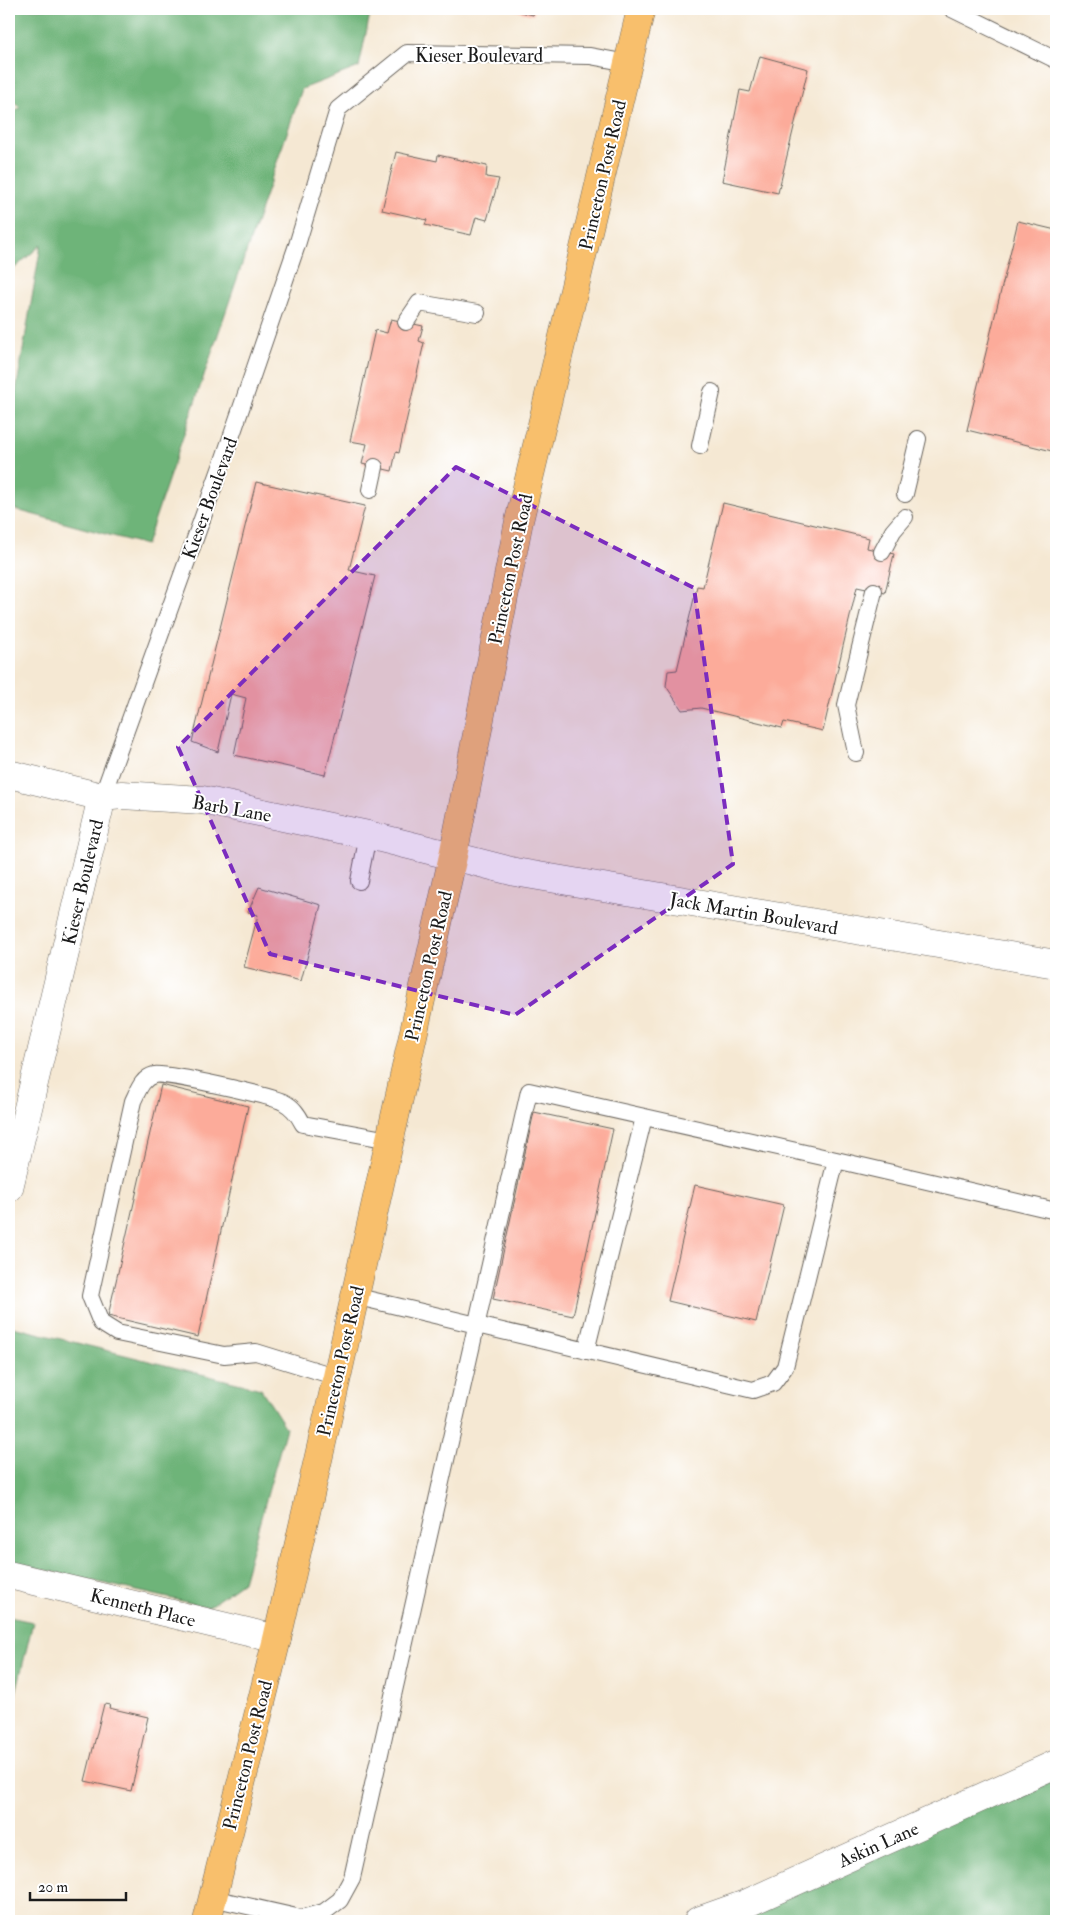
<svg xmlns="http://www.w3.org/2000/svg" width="1065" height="1930" font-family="'IM FELL Double Pica',serif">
<rect width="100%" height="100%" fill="#fff"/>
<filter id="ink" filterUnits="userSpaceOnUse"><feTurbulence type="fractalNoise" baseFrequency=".02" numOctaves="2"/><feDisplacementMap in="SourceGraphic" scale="10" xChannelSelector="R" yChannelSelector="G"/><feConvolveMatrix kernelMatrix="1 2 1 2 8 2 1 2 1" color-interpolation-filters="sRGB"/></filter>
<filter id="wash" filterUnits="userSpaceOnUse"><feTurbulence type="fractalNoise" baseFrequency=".0096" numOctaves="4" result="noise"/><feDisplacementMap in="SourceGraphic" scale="20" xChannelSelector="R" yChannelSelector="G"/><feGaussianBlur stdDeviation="1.12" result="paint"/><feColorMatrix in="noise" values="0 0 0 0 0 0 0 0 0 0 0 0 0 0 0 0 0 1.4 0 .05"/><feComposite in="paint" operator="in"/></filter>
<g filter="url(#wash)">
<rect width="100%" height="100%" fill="#f5e8d3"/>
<!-- forest -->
<path fill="#6eb479" stroke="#45684a" d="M9,9h362l-12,58 -57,22 -156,456 -137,-37v-76l32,-187 -32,28v-160l11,-5 -11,-13z
M9,1326l252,63 25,39 -43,154 -35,25 -199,-45z
M9,1617l24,5 -24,100z
M1056,1768v153h-352z"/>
<g id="blocks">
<!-- building -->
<path fill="#fcab9a" d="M510,9h25l-2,6z
M760,56l48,13 -30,124 -56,-12 18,-91 10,2z
M396,152l41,9 1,-6 49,11 -1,11 13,2 -12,41 -11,-3 -5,18 -46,-10 2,-5 -45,-10z
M1018,221l38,9v222l-89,-22z
M391,319l32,7 -4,15 5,2 -25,110 -3,-1 -4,19 -30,-7 5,-20 -17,-3 25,-111 12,3z
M256,482l109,24 -16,64 26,6 -50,199 -91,-20 12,-57 -15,-4 -13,58 -26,-10z
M723,503l146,35 -2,10 27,6 -9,39 -28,-6 -34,144 -39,-9 -2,6 -81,-20 -19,2 -16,-24 2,-15 9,-1 20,-84 6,1z
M259,887l62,18 -20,76 -57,-14 14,-52 -10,-3z
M161,1085l87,21 -50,231 -90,-21z
M534,1112l79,17 -40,187 -80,-17z
M695,1185l89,20 -28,117 -88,-21z
M104,1704l6,1 -1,3 39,9 -17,74 -46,-10z"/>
</g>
</g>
<g filter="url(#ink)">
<use href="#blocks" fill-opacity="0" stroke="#68635c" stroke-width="1"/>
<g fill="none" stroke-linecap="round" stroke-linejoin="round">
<!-- service casing -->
<g stroke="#68635c" stroke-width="18">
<path id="service" d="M952,9l104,51
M406,322l13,-19 58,10
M700,446l12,-54
M370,490l5,-23
M905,494l13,-55
M882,552l11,-21 12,-14
M856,753l-10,-48 28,-114
M102,797l121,-336 74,-216 41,-136 69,-56 183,3 38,7
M359,881l9,-46
M354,1296l399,94 20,-7 12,-16 51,-207 220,51
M586,1351l58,-234
M337,1377l-81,-25 -32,3 -107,-22 -16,-10 -11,-27 43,-195c5,-10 9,-23 21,-26 11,-3 117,21 129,27 10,5 15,12 20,22l86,16
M212,1898l89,20 23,-6 16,-12 12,-22 177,-787 307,69"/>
</g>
<!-- minor casing -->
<g stroke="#68635c" stroke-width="29">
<path id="minor" d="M9,774l93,23 20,-2 80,5 166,35 85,21
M9,1188l93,-391
M9,1575l268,64
M698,1921l45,-16 313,-141"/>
</g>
<!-- tertiary casing -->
<g stroke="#68635c" stroke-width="29">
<path id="tertiary" d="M453,856l62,16 541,92"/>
</g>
<!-- primary casing -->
<g stroke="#68635c" stroke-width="29">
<path id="primary" d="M207,1921l70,-282 60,-262 116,-521 66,-335 122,-512"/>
</g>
<!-- service -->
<use href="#service" stroke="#fff" stroke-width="16"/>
<!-- minor -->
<use href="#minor" stroke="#fff" stroke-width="28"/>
<!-- tertiary -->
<use href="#tertiary" stroke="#fff" stroke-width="28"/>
<!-- primary -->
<use href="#primary" stroke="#f8bf6c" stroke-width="28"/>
</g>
</g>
<!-- marked area -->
<path fill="#7b2cbf" fill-opacity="0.2" stroke="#7b2cbf" stroke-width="4" stroke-dasharray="10 6" stroke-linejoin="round" d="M456,467l238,121 39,276 -218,151 -245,-61 -92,-207z"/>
<g text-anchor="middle" stroke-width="4" stroke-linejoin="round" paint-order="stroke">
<!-- street labels -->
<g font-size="19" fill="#1c1c1c" stroke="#fff">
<text x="479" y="62">Kieser Boulevard</text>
<text transform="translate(602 175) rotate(-77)" y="7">Princeton Post Road</text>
<text transform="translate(209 498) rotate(-70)" y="7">Kieser Boulevard</text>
<text transform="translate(510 569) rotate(-78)" y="7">Princeton Post Road</text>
<text transform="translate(232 808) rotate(10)" y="7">Barb Lane</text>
<text transform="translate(82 882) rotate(-77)" y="7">Kieser Boulevard</text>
<text transform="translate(754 913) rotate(10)" y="7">Jack Martin Boulevard</text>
<text transform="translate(428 966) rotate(-77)" y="7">Princeton Post Road</text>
<text transform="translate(340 1361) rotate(-77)" y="7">Princeton Post Road</text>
<text transform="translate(143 1607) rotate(14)" y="7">Kenneth Place</text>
<text transform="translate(247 1755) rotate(-76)" y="7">Princeton Post Road</text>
<text transform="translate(878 1844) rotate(-24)" y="7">Askin Lane</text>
</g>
</g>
<!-- margin -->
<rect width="1065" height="1930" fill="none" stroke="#fff" stroke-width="30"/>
<!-- scale -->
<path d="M30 1892v8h96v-8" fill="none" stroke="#1c1c1c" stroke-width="2.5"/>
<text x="38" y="1892" font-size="15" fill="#1c1c1c" stroke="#ffffff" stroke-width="4" paint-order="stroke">20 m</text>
</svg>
